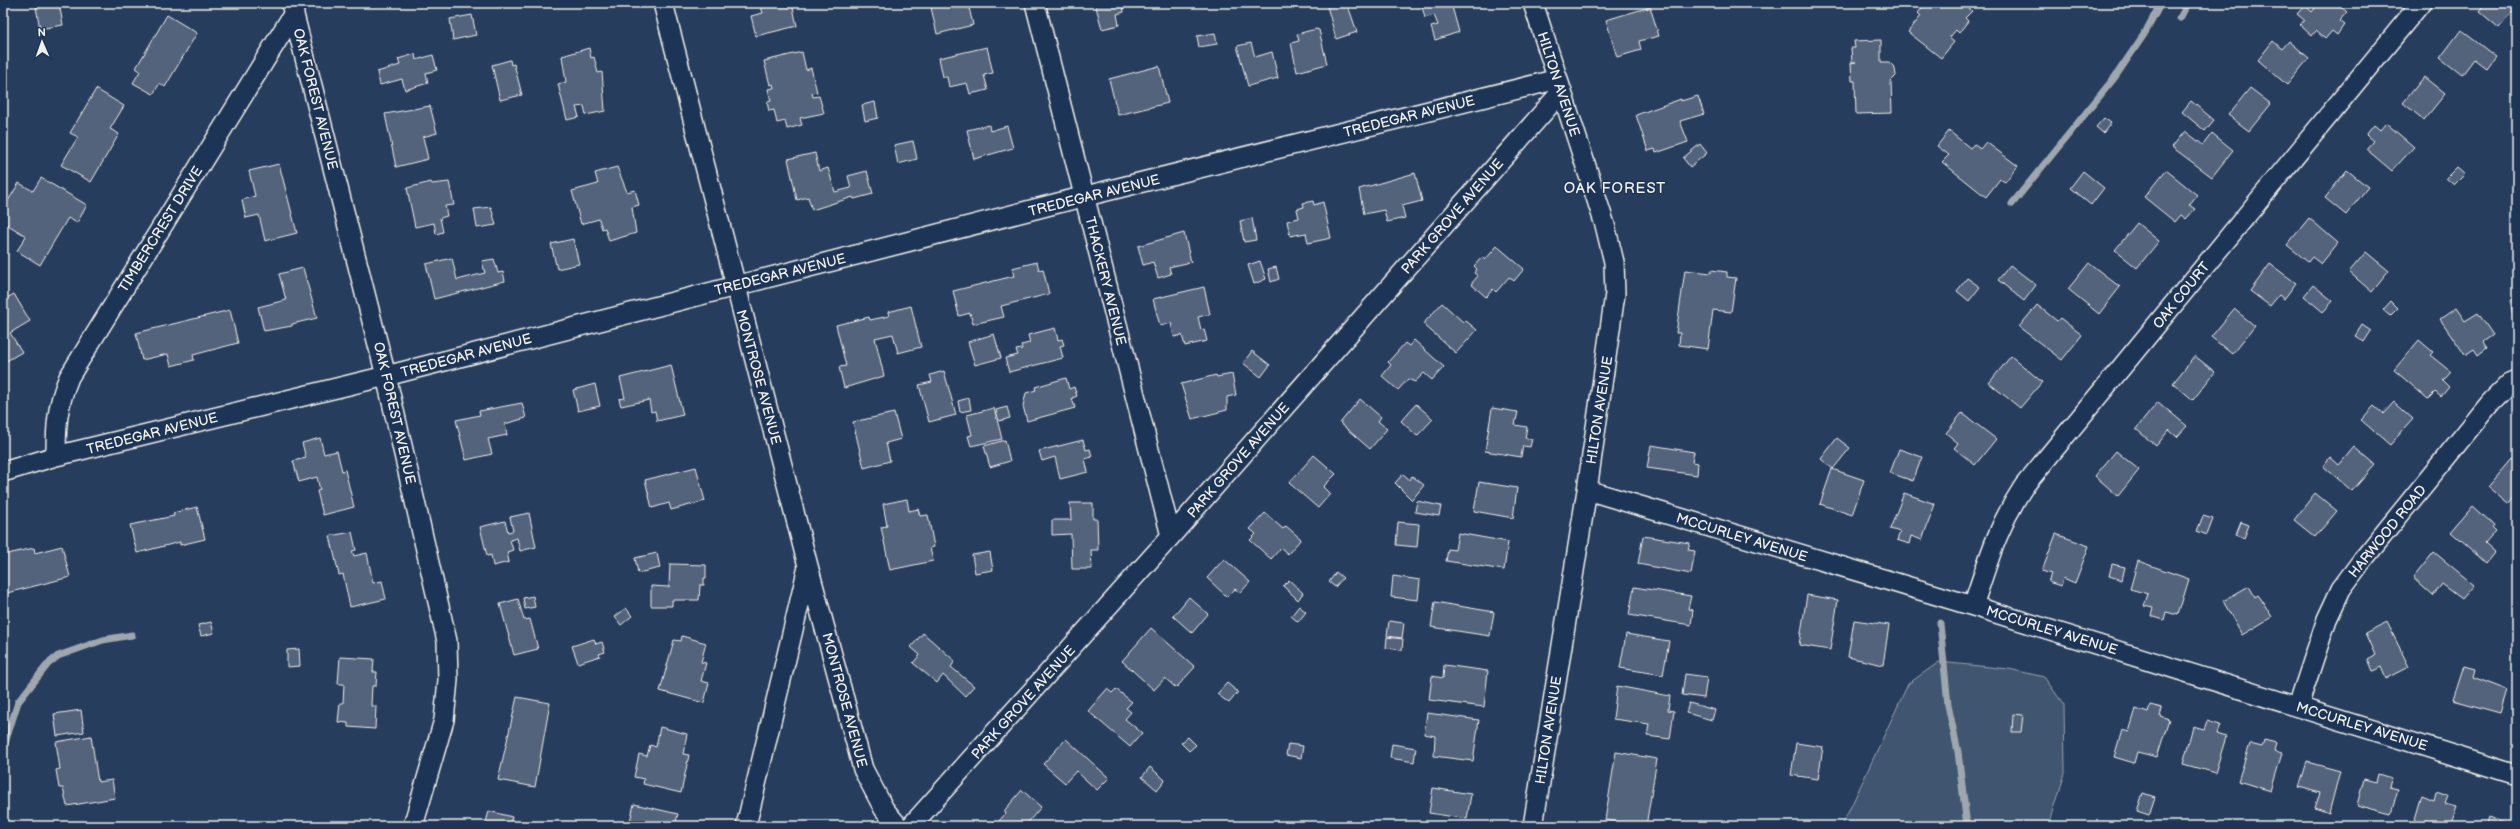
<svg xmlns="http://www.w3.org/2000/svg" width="2520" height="829" font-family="'Balsamiq Sans',sans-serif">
<rect width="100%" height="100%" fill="#263d5d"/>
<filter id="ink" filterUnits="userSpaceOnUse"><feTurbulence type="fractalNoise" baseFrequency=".025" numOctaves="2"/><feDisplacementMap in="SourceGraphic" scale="8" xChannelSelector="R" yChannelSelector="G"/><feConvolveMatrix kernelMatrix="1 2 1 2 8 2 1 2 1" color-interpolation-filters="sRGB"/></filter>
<g filter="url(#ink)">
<!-- green -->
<path fill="#40546f" stroke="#9aa2ac" d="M1939,662l70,7 35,8 20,28 1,68 -16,53h-209l7,-11 61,-131z"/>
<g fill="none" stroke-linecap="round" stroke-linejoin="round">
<!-- stream -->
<path stroke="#9fa7ae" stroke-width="7" d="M2180,18l8,-15
M2012,204l103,-127 30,-44 16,-30
M1940,623l8,82 10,47 9,74
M5,743l13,-41 30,-38 10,-8 45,-16 29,-5"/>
</g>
<!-- building -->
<path fill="#52647b" stroke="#f4f1e8" d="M59,3l4,22 -23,4 -4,-22z
M760,3h32l5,23 -41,10 -5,-20 12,-3z
M930,3h38l5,22 -36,9z
M1095,3h40l-12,3 1,6 -7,2 2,11 -17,4z
M1335,3h12l10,29 -21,7 -9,-33z
M1421,3h30l8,29 -24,8 -4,-13 7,-2 -4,-10 -9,3z
M1926,3h36l10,8 -7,7 3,3 -9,12 -3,-3 -7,8 5,4 -13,16 -33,-26 13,-16 -3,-3z
M2319,3h17l11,9 -8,9 5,4 -7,10 -5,-4 -7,8 -9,-8 -4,5 -12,-11 4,-5 -7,-6 8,-9 7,7z
M2485,3h32v4l-18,21 -20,-17z
M1650,7l9,29 -20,5 2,9 -24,7 -11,-37z
M167,15l30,18 -32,54 -5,-4 -7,11 -20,-11 7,-12 -4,-3z
M472,15l4,20 -23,5 -3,-21z
M1316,29l3,1 8,34 -30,8 -6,-29 8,-2 -2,-7z
M2461,30l35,27 -9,12 -13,-10 -12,16 -22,-17z
M1215,33l2,11 -18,3 -2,-11z
M1881,40v22h8l6,6 1,8 -5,5 1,32 -36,1 -1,-33h-3l-1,-18 5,-1h-4l-1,-14h4l-1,-7z
M2273,41l9,8 7,-8 20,17 -22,27 -29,-25z
M1251,43l4,14 17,-5 6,26 -30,8 -11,-40z
M987,47l6,26 -9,2 4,15 -18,4 -3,-11 -18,4 -2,-10h-4l-4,-19z
M589,48l2,10 3,-1 4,16 4,-1 3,39 -19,4 -2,-9 -8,1 3,10 -12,3 -9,-36 8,-2 -4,-26z
M802,52l4,18 5,-2 6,24 -5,1 1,4 6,-1 5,17 -24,5 2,7 -15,4 -2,-8 -8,2 -3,-13 -5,1 -2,-9 4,-1 -3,-12 6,-1 -1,-4 -3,1 -6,-24z
M415,54l1,6 17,-5 4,15 -11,3 2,10 -23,7 -3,-11 -22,6 -3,-13 23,-7 -2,-6z
M510,60l1,5 3,-1 8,31 -22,5 -8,-35z
M1159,66l9,37 -50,12 -9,-36z
M2424,77l21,17 -21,26 -21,-17z
M2250,88l21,16 -22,27 -21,-16z
M96,89l28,17 -14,23 9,5 -28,48 -30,-17 17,-28 -8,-4z
M1698,96l6,18 -24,7 8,21 -32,11 -1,-4 -7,2 -12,-36 45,-16v2z
M2191,101l23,19 -9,11 -23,-19z
M875,102l3,16 -13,3 -3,-16z
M430,106l7,27 -14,4 5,22 -32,8 -11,-53z
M2104,118l7,5 -8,10 -7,-6z
M2386,123l28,24 -22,24 -26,-22 7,-8 -7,-6 8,-10 6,5z
M989,125l1,6 17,-5 6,22 -39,11 -7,-29z
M1949,131l21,17 4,-4 6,5 6,-7 32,24 -13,16 -5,-3 -14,18 -44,-35 7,-7 -12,-9z
M2185,131l18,14 9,-12 21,17 -21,27 -40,-30z
M913,141l4,18 -19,5 -4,-19z
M1700,144l7,9 -17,14 -7,-9z
M815,153l4,18 9,-3 7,24 16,-4 -3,-12 19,-5 6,23 -19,5 -1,-2 -41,13 -4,-13 -11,3 -9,-41z
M279,164l18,69 -32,8 -6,-26 -13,3 -4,-18 13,-4 -6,-25z
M617,167l10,25 8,-2 4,15 -7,2 4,26 -27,8 -4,-13 -3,1 -3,-10 -18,5 -9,-33 26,-7 -3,-11z
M2457,167l8,7 -11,11 -8,-7z
M2166,170l31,25 -8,10 6,4 -9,10 -5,-4 -6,7 -31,-25z
M2347,170l21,17 -22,28 -21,-17z
M2083,171l21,17 -13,17 -21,-17z
M1415,173l7,28 -20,5 3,12 -18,4 -3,-12 -20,4 -5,-25z
M41,178l46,27 -10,18 -9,-5 -28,47 -23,-14 9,-15 -23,-14v-13l16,-26 14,8z
M431,182l1,2 17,-2 5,23 -9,1 2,10 -7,2 3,14 -7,2 -2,-11 -19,4 -8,-39z
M1313,201l1,4 9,-3 8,36 -23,5 -2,-10 -16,3 -3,-15 12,-3 -2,-9 7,-2 -1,-4z
M491,207l5,18 -19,3 -3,-19z
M1252,218l4,22 -12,2 -4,-21z
M2309,218l29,25 -17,21 -9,-7 -4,5 -21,-17z
M2137,223l22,18 -22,27 -22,-18z
M1184,233l7,29 -22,5 2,7 -13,4 -5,-16 -10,3 -5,-19z
M573,239l6,25 -22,5 -6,-25z
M1497,246l27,23 -10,12 -5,-4 -13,15 -3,-3 -7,8 -15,-13 7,-8 -4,-3 3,-4 -3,-3 8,-9 3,3z
M2366,252l23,19 -17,21 -23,-20z
M452,258l5,22 28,-7 -3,-12 12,-2 4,14 5,-1 2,9 -71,18 -8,-35z
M1260,261l6,18 -12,5 -6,-19z
M1037,262l2,8 4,-1 6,25 -48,12 3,11 -31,7 -3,-11 -11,3 -6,-25 61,-15 -2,-8z
M2089,263l31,24 -21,27 -31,-25z
M2270,264l26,19 -12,16 -5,-4 -9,11 -20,-15z
M2010,265l26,20 -12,16 -26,-21z
M1276,267l3,12 -8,3 -3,-13z
M303,268l14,50 -25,6v2l-28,5 -6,-24 28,-7 -7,-26z
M1685,270l26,3v-3l16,2v5l9,1 -5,34 -18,-2 -5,39 -29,-4 1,-12h-4z
M1967,278l13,9 -11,14 -12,-10z
M2313,285l20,16 -10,11 -19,-16z
M1204,287l6,27 -12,3 3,13 3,-1 3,12 -22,5 -3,-11 -8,2 -3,-14 -11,3 -7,-27z
M14,294l16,27 -20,12 12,19 -19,11v-63z
M2517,298v27l-2,1 -5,-26z
M2391,301l7,7 -8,8 -7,-6z
M1442,303l21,19 2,-2 12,10 -21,23 -33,-29z
M2037,305l20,16 3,-3 22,17 -20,25 -43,-33z
M911,306l10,41 -23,6 -5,-19 -18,4 9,38 -40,12 -5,-21 7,-1 -10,-41 33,-8 1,3 19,-4 -1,-4z
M2456,308l9,13 13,-8 15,22 -10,7 4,6 -9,7 -4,-6 -9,6 -25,-36z
M2234,309l21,17 -23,28 -21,-17z
M230,310l8,33 -45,12 1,5 -23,6 -3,-12 -26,6 -6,-27z
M2362,325l9,6 -7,11 -9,-6z
M1055,328l3,12 4,-1 2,6 -4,1 3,12 -54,14 -4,-14 13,-3 -2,-5 6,-1 -1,-4 9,-2 -2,-8z
M994,334l7,24 -26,7 -7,-23z
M1414,340l30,27 -12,13 -8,-7 -9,9 -7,-3 -10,11 -16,-14 9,-11 -3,-3 17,-19 4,3z
M2419,340l14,12 -3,3 21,17 -8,9 6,6 -8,10 -6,-5 -7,7 -34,-29z
M1252,351l18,14 -9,12 -18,-14z
M2011,356l31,26 -22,26 -31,-25z
M2195,356l20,16 -22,28 -20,-17z
M671,365l12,50 -26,6 -2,-10 -4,1 -2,-12 -28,6 -2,-7 6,-1 -5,-20z
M944,371l12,44 -27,7 -10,-37 13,-3 -2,-7z
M1232,374l4,21 -9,2v13l-35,9 -11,-35 35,-9 1,2z
M1066,378l3,11 5,-2 3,9 -5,2 3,10 -48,13 -4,-15 3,-13 10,-3 -1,-3z
M595,384l5,22 -22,5 -5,-21z
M969,398l2,12 -11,2 -2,-11z
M1360,399l21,18 -3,4 9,8 -17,20 -30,-26z
M2158,402l29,24 -10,11 -8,-7 -13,16 -20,-17z
M2394,402l19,17 -23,26 -29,-25 13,-14 9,8z
M522,403l4,15 -21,6 2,11 -19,4 4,15 -26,6 -10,-40 24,-5 -1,-4z
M1416,404l17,15 -16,17 -16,-15z
M1007,407l3,11 -11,3 -3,-11z
M994,408l8,31 -31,7 -3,-10 4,-1 -5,-20z
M1492,408l26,4 -3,13 12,2 -2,11 7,1 -2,8 -7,-1 -2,11 -36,-6z
M894,413l7,26 -15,4 4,18 -26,7 -11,-46z
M1962,413l34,26 -21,26 -21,-17 4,-5 -12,-10z
M320,438l4,16 13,-3 5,20 3,-1 9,37 -31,8 -6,-24 3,-1 -3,-13 -18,5 -6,-21 13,-3 -4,-15z
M1837,438l13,10 -17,21 -12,-10z
M1005,440l5,21 -20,6 -6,-21z
M1083,440l3,10 4,-1 2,8 -7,2 3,13 -28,7 -5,-22 -13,4 -3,-10z
M1651,445l43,7 -2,10 6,1 -1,12 -50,-7z
M2354,447l21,18 -23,26 -29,-25 7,-9 9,8z
M1899,449l23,8 -9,24 -23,-8z
M2116,451l23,19 -21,26 -23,-20z
M1314,455l22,19 -13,13 7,7 -12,14 -29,-25z
M2511,460l6,6v27l-9,11 -20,-17z
M696,467l9,34 -34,9 -2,-7 -17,5 -7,-28z
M1832,469l32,11 -12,35 -32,-11z
M1403,474l7,6 2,-4 12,9 -12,15 -17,-17z
M1479,482l38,6 -4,30 -39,-7z
M1904,493l31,11 -13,36 -11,-4 -2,8 -12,-4 3,-8 -10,-3z
M2315,493l22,18 -22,26 -21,-17z
M907,499l2,12 9,-2 2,7 8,-1 6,32 -4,1 3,13 -43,9 -9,-43 6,-1 -4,-22z
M1417,501l24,5 -2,10 -24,-4z
M1070,503h23v16h4l1,31h-7l1,19h-20l-1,-35 -19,1v-15h19z
M2473,506l21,19 -2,3 3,3 -11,13 10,9 -8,10 -35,-31z
M197,507l8,32 -25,6v-3l-43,11 -7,-28 44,-9 -1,-3z
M529,513l7,34 -16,4 -3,-13 -7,2 3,10 -6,2 2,10 -16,4 -2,-11 -4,1 -7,-29 25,-6 3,11 5,-1 -3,-14z
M1265,513l18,16 3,-3 15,13 -13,15 -7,-6 -10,11 -21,-19 6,-6 -6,-5z
M2203,516l10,3 -6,16 -10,-4z
M1398,522l21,2 -2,23 -21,-2z
M2241,522l8,3 -5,13 -8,-3z
M352,532l4,18 -4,1 2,5 13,-3 6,30 9,-2 4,18 -36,8 -7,-33 -4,1 -9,-39z
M1458,533l50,9 -4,28 -58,-9 2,-12 7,1z
M2056,534l33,12 -14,37 -12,-5 -2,8 -13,-4 3,-8 -9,-3z
M1643,536l47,7 -2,7 7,1 -4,23 -53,-10z
M62,546l8,31 -67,17v-39l31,-7 1,5z
M990,552l3,18 -18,3 -3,-18z
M2434,552l40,33 -12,14 -20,-15 -9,12 -20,-18z
M657,553l3,15 -22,5 -3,-15z
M1224,559l26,23 -10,11 -5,-4 -8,8 -20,-19z
M2138,561l51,18 -11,36 -12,-3 -2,8 -13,-4 2,-8 -9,-2 4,-12 -18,-5z
M670,564l36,1v13h-2v7h-4l-1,15h-27v6h-21v-20l18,1z
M2112,564l13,3 -3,13 -13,-4z
M1336,572l7,6 -8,9 -6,-5z
M1393,576l27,4 -2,20 -27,-3z
M1289,580l14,13 -5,7 -15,-14z
M2249,586l6,11 3,-2 3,4 11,18 -30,18 -19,-34z
M1634,587l57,9 -3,13 5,1 -2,15 -62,-10z
M1807,595l31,5 -8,50 -31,-5z
M533,596l2,11 -10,2 -2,-11z
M1189,597l19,17 -16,19 -19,-17z
M518,599l6,21 6,-1 8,30 -24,6 -14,-51z
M1435,602l59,10 -4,24 -59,-9z
M1299,606l7,6 -8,10 -7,-6z
M626,608l6,8 -11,9 -6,-8z
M1854,620l35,5 -6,40 -35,-8z
M1389,621l15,2 -2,15 -15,-2z
M211,622l3,11 -13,3 -3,-11z
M2387,622l22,45 -23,12 -5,-12 -8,4 -5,-12 7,-4 -10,-22z
M1151,628l44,39 -19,21 -11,-10 -11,12 -32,-29z
M923,633l32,28 -4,6 23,19 -9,10 -22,-21 -6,8 -24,-20 7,-8 -9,-8z
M1626,634l43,7 -6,34 -43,-7z
M682,636l24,7 -5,19 5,1 -5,18 8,2 -5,20 -44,-12 14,-51 7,1z
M1387,637l16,2 -1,11 -16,-2z
M594,639l2,5 6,-2 3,10 -6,2 1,2 -22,7 -6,-17z
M299,649l1,17 -13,1v-17z
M340,657l34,2 -1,13h4l-1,14h-4l-1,20h5l-1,23 -27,-2v-4l-10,-1 2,-19h3l1,-19h-6z
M1444,665l44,6 -4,36 -55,-7 3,-24 11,2z
M2464,666l11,3 -2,8 34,13 -7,23 -47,-13z
M1685,674l22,3 -3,21 -22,-3z
M1227,683l11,9 -9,11 -12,-9z
M1617,686l53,10 -2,14 6,1 -4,28 -23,-3 2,-12 -36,-5z
M1107,689l5,4 4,-4 16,13 -6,6 5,4 -6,7 17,14 -12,14 -42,-36z
M517,697l33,6 -15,84 -37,-7z
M1689,703l26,7 -3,10 -26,-7z
M2150,705l12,3 -2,8 9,3 -12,38 -20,-5 -3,11 -20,-6 8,-27 7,2 7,-23 12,4z
M81,710l3,22 -27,4 -3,-22z
M1427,713l52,7 -6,41 -39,-5 1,-20 -11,-2z
M2013,714l10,1 -2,17h-9z
M2207,721l13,4 -3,9 9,3 -11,36 -32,-9 10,-38 11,3z
M660,727l27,7 -4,20 6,1 -8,38 -38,-9 1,-5 -10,-2 5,-23 8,2 3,-11 6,2z
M91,736l7,46 14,-2 3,18 -48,8 -4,-18h-4l-3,-18 4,-1 -4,-27z
M1188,737l8,8 -7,6 -8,-8z
M1066,739l43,39 -12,12 -21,-19 -11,12 -22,-19z
M2264,740l12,3 -2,8 8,2 -11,38 -33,-10 12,-37 12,3z
M1796,743l27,4 -5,32 -27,-4z
M1288,744l15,2 -2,12 -15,-3z
M1392,744l24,4 -2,14 -24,-4z
M1616,752l41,7 -11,67h-28v-4l-13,-2z
M2307,762l33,9 -11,42 -14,-5 5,-15 -21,-6z
M1150,767l15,13 -8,10 -15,-13z
M2378,774l13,4 -2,9 9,2 -7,25 -34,-9 7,-26 12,3z
M1433,788l38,6 -4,25 -38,-6z
M1022,790l19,17 -16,19h-21l-5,-5 7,-8 -2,-2z
M2436,792l12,4 -3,8 11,3 -7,19h-36l9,-31 12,5z
M2143,793l12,4 -6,18 -12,-4z
M634,804l44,10 -3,12h-46z
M489,811l23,6 -3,9h-24z
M2489,817l24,9h-27z"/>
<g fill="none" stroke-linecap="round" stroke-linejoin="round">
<!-- street casing -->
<g stroke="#f4f1e8" stroke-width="22">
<path id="street" d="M291,3l95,373 61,265 1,39 -4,40 -31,106
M663,3l145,563 55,203 21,40 14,17
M1035,3l136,533
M1533,3l72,222 9,37 1,32 -28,196 -54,336
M56,456c0,-31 1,-50 13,-79l225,-364
M3,472l53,-16 330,-80 676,-174 496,-123
M1587,490l386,116 544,169
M1973,606c15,-45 25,-81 51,-120l397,-483
M2298,706l29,-87 14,-30 20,-27 130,-160 19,-19 7,-3
M746,826l62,-259
M911,826l260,-290 391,-445"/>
</g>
<!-- street -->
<use href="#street" stroke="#1d3557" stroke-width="19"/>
</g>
</g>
<g text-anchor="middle" stroke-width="3" stroke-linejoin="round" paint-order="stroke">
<!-- street labels -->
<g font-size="14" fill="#f4f1e8" stroke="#1d3557">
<text transform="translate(1559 84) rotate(72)" y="5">HILTON AVENUE</text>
<text transform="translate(316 99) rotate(76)" y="5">OAK FOREST AVENUE</text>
<text transform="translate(1409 116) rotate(-14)" y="5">TREDEGAR AVENUE</text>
<text transform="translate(1094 195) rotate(-14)" y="5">TREDEGAR AVENUE</text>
<text transform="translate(1452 216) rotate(-49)" y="5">PARK GROVE AVENUE</text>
<text transform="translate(160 229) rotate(-58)" y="5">TIMBERCREST DRIVE</text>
<text transform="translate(780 274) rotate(-14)" y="5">TREDEGAR AVENUE</text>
<text transform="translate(1106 281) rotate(76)" y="5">THACKERY AVENUE</text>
<text transform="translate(2181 295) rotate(-51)" y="5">OAK COURT</text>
<text transform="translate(466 355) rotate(-15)" y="5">TREDEGAR AVENUE</text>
<text transform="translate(759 377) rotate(75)" y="5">MONTROSE AVENUE</text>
<text transform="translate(1599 410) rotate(-81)" y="5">HILTON AVENUE</text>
<text transform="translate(395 413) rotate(77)" y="5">OAK FOREST AVENUE</text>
<text transform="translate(152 433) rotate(-14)" y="5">TREDEGAR AVENUE</text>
<text transform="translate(1238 460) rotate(-49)" y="5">PARK GROVE AVENUE</text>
<text transform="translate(2387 531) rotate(-51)" y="5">HARWOOD ROAD</text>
<text transform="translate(1742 537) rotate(17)" y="5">MCCURLEY AVENUE</text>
<text transform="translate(2052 630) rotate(17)" y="5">MCCURLEY AVENUE</text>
<text transform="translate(845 700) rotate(75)" y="5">MONTROSE AVENUE</text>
<text transform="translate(1023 702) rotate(-48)" y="5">PARK GROVE AVENUE</text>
<text transform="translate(2362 726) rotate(17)" y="5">MCCURLEY AVENUE</text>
<text transform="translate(1548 730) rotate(-81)" y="5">HILTON AVENUE</text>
</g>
<!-- neighbourhood labels -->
<g font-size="15" letter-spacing="1" fill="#f4f1e8" stroke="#1d3557">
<text x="1615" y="193">OAK FOREST</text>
</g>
</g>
<!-- margin -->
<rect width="2520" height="829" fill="none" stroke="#1d3557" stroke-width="16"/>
<rect x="8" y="8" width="2504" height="813" fill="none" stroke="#f4f1e8" stroke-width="1.5" filter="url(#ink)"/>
<!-- north arrow -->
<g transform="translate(42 42) rotate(358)" stroke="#1d3557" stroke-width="3" paint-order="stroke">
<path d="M0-3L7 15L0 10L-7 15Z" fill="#f4f1e8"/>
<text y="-6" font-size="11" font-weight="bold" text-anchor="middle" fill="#f4f1e8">N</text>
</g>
</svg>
